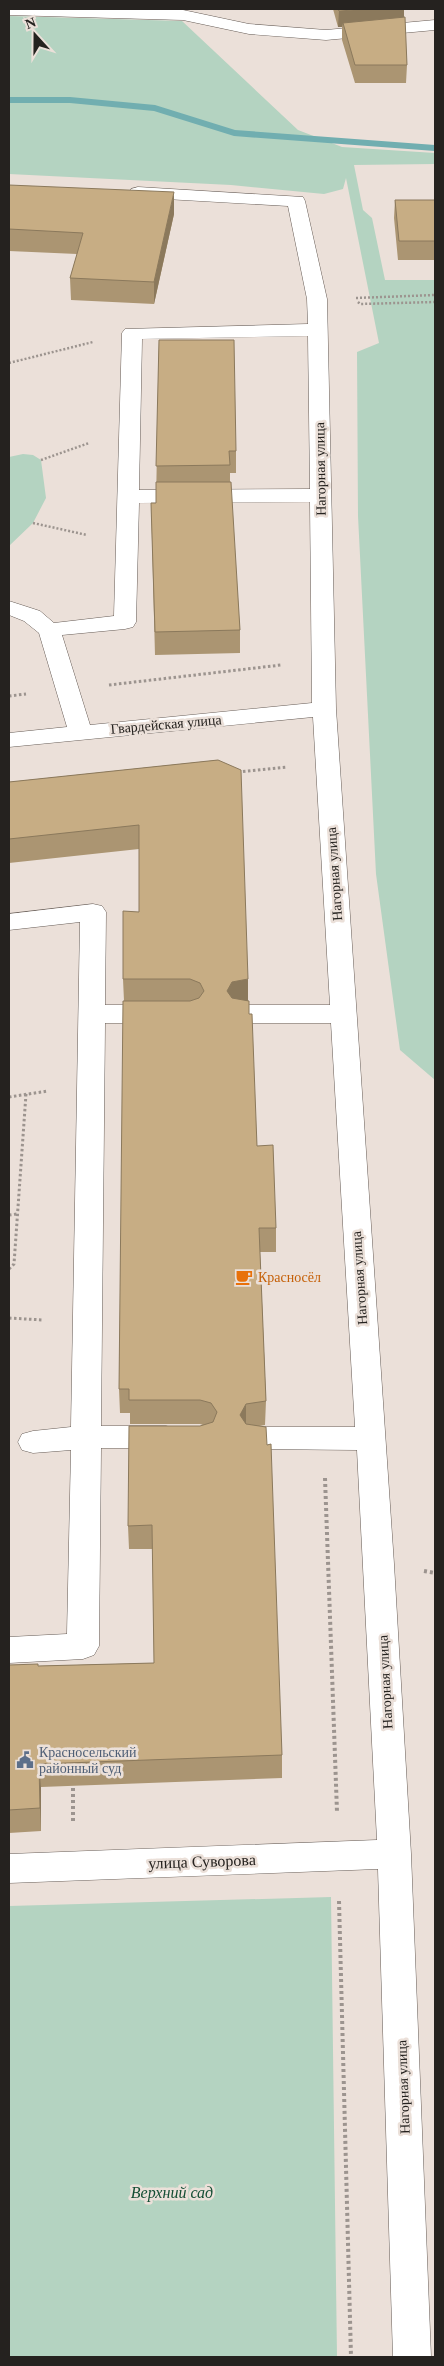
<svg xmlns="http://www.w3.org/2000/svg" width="444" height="2366" font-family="'Times New Roman',serif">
<rect width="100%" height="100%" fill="#ebe0d9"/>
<!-- green -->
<path fill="#b4d3c1" d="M9,16l173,5 116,109 44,17 93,6v11l-81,1 9,45 9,8 13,62h50v800l-35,-30 -24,-176 -18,-358 -1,-164 22,-9 -33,-165 -3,11 -19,5 -93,-9 -222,-11z
M23,454l10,1 8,5 5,38 -13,25 -24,23v-89z
M331,1897l6,460h-328v-451z"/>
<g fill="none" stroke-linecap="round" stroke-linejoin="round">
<!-- stream -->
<path fill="#71aeb0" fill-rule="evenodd" d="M9,97h61l85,8 80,25 200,15v6l-201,-15 -80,-25 -84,-8h-61z"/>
<!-- minor casing -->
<g stroke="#665c56" stroke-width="1">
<path id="minor" d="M9,9l174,1 66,14 77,6 109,-10v10l-109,10 -77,-6 -66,-14 -174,-5z
M138,187l165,10 2,4 22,98 9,410 58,855 17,290 20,503h-38l-15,-488 -369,14v-29l368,-14 -20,-390 -100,-1 -11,-3 -4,-8 4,-8 11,-3h98l-24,-404h-89l-9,-3 -4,-6 4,-6 9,-3h88l-17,-288 -304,30v-14l58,-6 -28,-94 -15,-12 -15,-6v-14l31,10 14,12 60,-7 8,-283 3,-4 183,-5 -1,-25 -19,-93 -157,-9 -2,-4 2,-4zM308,336l2,153 -171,1 3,-151zM310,502l2,201 -222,22 -28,-90 63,-6 8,-2 3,-5 3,-119z
M93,904l9,2 4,6 -1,93h56l9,3 4,6 -4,6 -9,3h-56l-4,403h65l11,3 4,8 -4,8 -11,3h-65l-2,198 -5,9 -11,4 -74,4v-26l58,-3 4,-184 -38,3 -11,-3 -4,-8 4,-8 11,-3 38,-4 9,-505 -71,8v-16z"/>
</g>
<!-- path-far2 -->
<path stroke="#9c948f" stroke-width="2.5" stroke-dasharray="2 2" stroke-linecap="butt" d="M356,298l79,-3
M358,302l2,2 75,-2
M9,363l84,-21
M41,460l48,-17
M33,523l54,12"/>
<!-- path-far1 -->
<path stroke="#9c948f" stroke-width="3" stroke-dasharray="2.5 2.5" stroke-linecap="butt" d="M109,685l172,-20
M9,696l17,-2
M238,772l49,-5
M9,1097l39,-6
M9,1215l8,-1
M9,1269l5,-5 12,-170
M9,1318l34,2"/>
<!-- path -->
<path stroke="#9c948f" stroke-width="4" stroke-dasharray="3 3" stroke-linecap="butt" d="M325,1478l12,334
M424,1571l11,2
M73,1782v39
M339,1901l12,456"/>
<!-- minor -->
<use href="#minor" fill="#fff" fill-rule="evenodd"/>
</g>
<!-- wall -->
<path fill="#ab9572" d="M333,9h71v8l3,48 -1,18h-51l-13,-43v-13h-4z
M9,185l165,29 -20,90 -83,-4 -1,-22 7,-24 -68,-3z
M395,200h40v60h-37l-4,-42z
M159,340l77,111v22h-6v9l10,148v23l-85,2 -4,-152h5z
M218,760l30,241 9,145 19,82v24h-16l6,149 -1,24 -6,1 23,329v23l-241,9v44l-32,2v-168l29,1 116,-3 -1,-114h-24l-1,-23 72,-100 3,-1 -3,-1h-70v-11h-10l-1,-24 5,-388 -1,-22 16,-67v-63l-130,14v-81z"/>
<!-- shaded-wall -->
<path fill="#8b795c" d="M368,9h36v12l-61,2 -1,4h-4l1,-16z
M174,192v22l-20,90v-22z
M248,979v24l-16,3 -5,-15 5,-9z
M246,1404v24l-6,-13z
M39,1764l2,23v44l-1,-23z"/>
<!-- building -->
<path fill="#c7ad84" stroke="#8b795c" d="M338,9h30l-29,2z
M405,17l2,48h-52l-12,-42z
M9,185l165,7 -20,90 -84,-4 13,-45 -74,-4z
M395,200h40v41h-36z
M159,340h75l2,111h-7l1,14 -74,1z
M156,482h75l9,148 -85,2 -4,-129h5z
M218,760l23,10 7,209 -16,3 -5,9 5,7 17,3v13h3l5,132 16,-1 3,83h-17l7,173 -20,3 -6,11 6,9 20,3 1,18 4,-1 11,311 -243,9 1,44 -31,2v-145l29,-1v2l116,-3 -2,-138 -24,1 1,-100h71l13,-4 4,-10 -6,-9 -11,-3h-71v-11h-10l4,-388h67l9,-3 5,-7 -4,-8 -10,-4h-67v-68l16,1v-87l-130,14v-57z"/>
<!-- icons -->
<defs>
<g id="cafe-bare" transform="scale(1.35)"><path d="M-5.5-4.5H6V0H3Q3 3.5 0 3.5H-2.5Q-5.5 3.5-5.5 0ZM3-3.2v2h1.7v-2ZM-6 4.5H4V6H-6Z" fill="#e8710a" stroke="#ebe0d9" stroke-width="2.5" paint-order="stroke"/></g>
<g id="civic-bare" transform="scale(1.35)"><path d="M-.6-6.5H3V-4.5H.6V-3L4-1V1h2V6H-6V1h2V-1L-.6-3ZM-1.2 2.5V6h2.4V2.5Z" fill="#5c6f8a" stroke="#ebe0d9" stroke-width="2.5" paint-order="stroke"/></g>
</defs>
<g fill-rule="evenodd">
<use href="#cafe-bare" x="244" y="1277"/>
<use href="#civic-bare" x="25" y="1760"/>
</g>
<g text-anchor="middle" stroke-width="5" stroke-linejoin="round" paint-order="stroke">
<!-- street labels -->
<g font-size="14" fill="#25221f" stroke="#ebe0d9">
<text transform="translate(320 469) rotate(-91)" y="5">Нагорная улица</text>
<text transform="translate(166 724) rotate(-5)" y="5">Гвардейская улица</text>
<text transform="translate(334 874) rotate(-94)" y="5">Нагорная улица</text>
<text transform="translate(359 1278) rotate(-94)" y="5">Нагорная улица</text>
<text transform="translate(385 1682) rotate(-93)" y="5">Нагорная улица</text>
<text transform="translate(403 2087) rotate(-92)" y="5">Нагорная улица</text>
</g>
<!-- food labels -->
<g font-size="14" fill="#c56008" stroke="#ebe0d9" text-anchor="start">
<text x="258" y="1282">Красносёл</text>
</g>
<!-- service labels -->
<g font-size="14" fill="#4e5e75" stroke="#ebe0d9" text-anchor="start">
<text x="39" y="1757">Красносельский<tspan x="39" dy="16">районный суд</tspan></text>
</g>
<!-- near-street labels -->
<g font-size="16" fill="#25221f" stroke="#ebe0d9">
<text transform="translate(202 1861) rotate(-2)" y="6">улица Суворова</text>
</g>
<!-- near-park labels -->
<g font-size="16" font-style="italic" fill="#144e34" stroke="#ebe0d9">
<text x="172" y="2198">Верхний сад</text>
</g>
</g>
<!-- border -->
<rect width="444" height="2366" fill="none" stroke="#25221f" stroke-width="20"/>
<!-- north arrow -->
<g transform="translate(35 35) rotate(339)" stroke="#ebe0d9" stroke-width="4" paint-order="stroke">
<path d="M0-4L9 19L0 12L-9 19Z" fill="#25221f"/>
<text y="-8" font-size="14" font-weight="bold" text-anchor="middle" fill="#25221f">N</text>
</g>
</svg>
